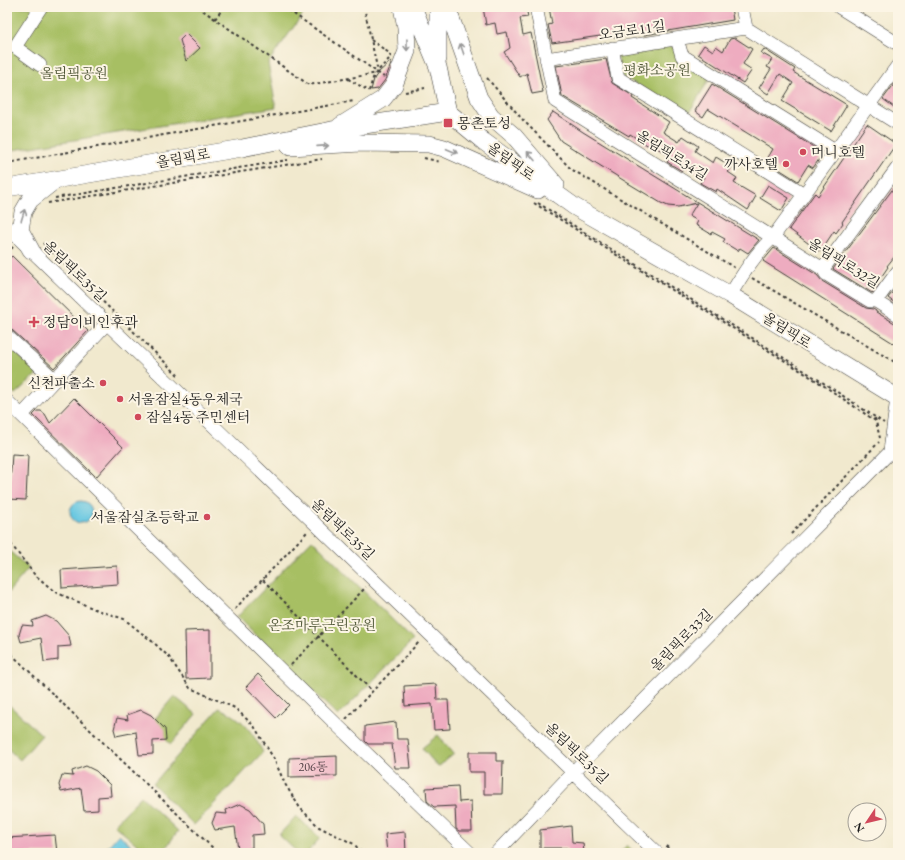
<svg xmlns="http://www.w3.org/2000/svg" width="905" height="860" font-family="'EB Garamond','Noto Serif KR',serif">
<rect width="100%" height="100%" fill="#fcf5e5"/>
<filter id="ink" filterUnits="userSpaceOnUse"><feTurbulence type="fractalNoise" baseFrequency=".025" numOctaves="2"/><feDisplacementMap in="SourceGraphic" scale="8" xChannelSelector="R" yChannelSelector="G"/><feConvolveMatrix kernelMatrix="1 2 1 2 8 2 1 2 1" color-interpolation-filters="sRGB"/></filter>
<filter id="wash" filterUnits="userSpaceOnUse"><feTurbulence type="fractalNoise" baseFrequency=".012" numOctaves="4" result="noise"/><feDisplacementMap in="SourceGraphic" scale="16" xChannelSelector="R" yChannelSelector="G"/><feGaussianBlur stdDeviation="0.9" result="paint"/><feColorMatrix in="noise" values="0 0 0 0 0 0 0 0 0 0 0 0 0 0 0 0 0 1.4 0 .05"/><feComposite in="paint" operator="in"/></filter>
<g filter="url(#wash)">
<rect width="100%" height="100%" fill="#f1e9ce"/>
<!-- green -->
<path fill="#a7bf64" stroke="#626e40" d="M7,7h301l-40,56 8,44 -269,44z
M669,44l41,34 -23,38 -66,-41 -3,-18 4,-6z
M7,345l31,28 -23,21 -8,-7z
M312,540l101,100 -75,76 -101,-99z
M8,550l21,18 -22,26v-43z
M174,696l22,18 -25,30 -22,-18z
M9,705l33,30 -22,25 -13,-12v-40z
M219,708c25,11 31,21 44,44l-69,73 -41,-41z
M438,735l16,19 -16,13 -16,-19z
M141,796l37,35 -16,22h-15l-33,-28z
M296,816l24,22 -13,15h-9l-19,-18z
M627,845l8,8h-16z"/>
<!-- water -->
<path fill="#63c6e1" stroke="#40717e" d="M70 512a11 11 0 1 1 22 0a11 11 0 1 1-22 0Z
M119,834l20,19h-37z"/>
<g id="blocks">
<!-- building -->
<path fill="#eeacc0" d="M483,7h43l2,10 -8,1 3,17 8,-2 12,59 -11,2 -5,-21 -7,4 -16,-25 6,-4 -3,-16 -10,2 -2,-11 -9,2z
M549,7h182l2,13 -89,15v-2l-37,5v-3l-55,8 -4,-18 4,-1z
M186,34l14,14 -14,13 -6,-21z
M735,38l17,11 -9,15 9,6 -9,13 -45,-29 6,-9 9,6 3,-5 7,5 7,-12z
M764,49l31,20 -2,3 54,33 -16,26 -49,-30 11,-18 -13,-9 -12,20 -9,-6 12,-19 -4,-2 5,-8 -11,-6z
M606,59l6,24 21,13 -1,2 37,24 -6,10 16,10 4,-6 15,10 -3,5 18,12 3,-6 16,10 -4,5 9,6 -3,5 22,13 -8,14 -31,-21 -1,3 -16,-9 4,-6 -19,-11 -3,5 -15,-9 3,-6 -13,-8 -2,2 -25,-16 -1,2 -67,-40 -6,-30z
M391,61v3l-6,16 -7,9 -7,1 3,-11 4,-6z
M898,79v31l-15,-11z
M712,84l108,67 -1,2 3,2 -9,13 -5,-3 -10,16 -32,-20 7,-12 -65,-40 -5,8 -8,-6z
M553,112l30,20 176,108 -11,13 -8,-5 -2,3 -15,-9 2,-3 -13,-7 -1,2 -15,-9 2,-4 -9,-5 8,-13 -19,4 -10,-1 -7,-3 -38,-23 -62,-39 -14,-21z
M867,124l29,20 -54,78 1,1 -7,10 -2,-2 -14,21 -31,-23 26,-36 3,3z
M898,182v70l-11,14 1,1 -11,16 1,2 -6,8 -39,-24z
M768,185l21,13 -8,13 -21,-13z
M774,248l43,27 5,6 44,27 7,1 3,2v1l22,13v21l-135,-85z
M12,256l76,75 -34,37 -42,-38 -5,-2v-67z
M898,285v20l-10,-7z
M74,398l49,49 -27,30 -63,-62 4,-4h4l4,3 5,9z
M12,454l16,1 -2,45 -17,-1z
M117,566l1,18 -56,4 -1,-18z
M46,616l10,5 13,15 2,10 -13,1v13l-14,2 -3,-24 -20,4 -2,-7 3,-10 11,1 -1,-5z
M210,630v48l-24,1 -1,-48z
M258,674l31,31 -13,13 -30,-31z
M436,684l1,16h11l2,29 -16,1 -2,-26 -27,2 -1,-20z
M141,710l10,5 14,14 1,11 -13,1v13l-14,1 -3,-23 -20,4 -2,-7 3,-11 11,2 -1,-5z
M396,722l1,17h11l3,29h-16l-3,-24h-24l-3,-3v-15z
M469,752h27v9h7l-1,33h-18v-22h-15z
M337,756v20l-48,1v-19z
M86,766l10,5 14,14 1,11 -13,1v13l-14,1 -3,-23 -20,4 -2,-7 3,-10 11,1 -1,-5z
M458,786l1,16 12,-1 1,30h-13l-3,-2 -1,-23 -21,1 -7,-6 -1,-13z
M240,804l10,5 13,15 1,10 -12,1v13l-14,2 -3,-23 -20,3 -3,-7 4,-10 11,1 -1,-4z
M571,826l1,16 11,1 1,10h-17v-5h-27v-18z
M405,832l1,21h-19l-2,-19z
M55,835l2,18h-50v-15z"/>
</g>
</g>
<g filter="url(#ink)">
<use href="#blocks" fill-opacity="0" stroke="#3c3b37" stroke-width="1"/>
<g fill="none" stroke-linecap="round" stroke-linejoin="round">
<!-- minor casing -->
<g stroke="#3c3b37" stroke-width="14">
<path id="minor" d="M536,7l19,94 268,168 3,5 44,27h6l22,14
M742,7l4,21 152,96
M839,7l59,37
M677,39l5,17 4,2 149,93
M612,48l6,30 186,116
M546,59l200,-31
M40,65l-25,-18 26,-40
M7,227l650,626
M823,269l75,-102
M730,295c13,-21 25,-41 43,-58l125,-172
M876,301l22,-30
M7,336l48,44
M7,401l332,326 131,126
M22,415l85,-92
M890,451l7,-53
M496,853l85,-89 317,-320"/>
</g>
<!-- major casing -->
<g stroke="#3c3b37" stroke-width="18">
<path id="major" d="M413,7l25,60 10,45
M447,7l32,91 12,18 23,20 42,49
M438,59v-52
M340,126l43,-27 11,-14 13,-34 -1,-24 -4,-20
M290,147l71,-4 68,1 15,4 94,42
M7,188l235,-40 90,-18 116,-18 35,29 92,66 155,88 168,103
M31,250l-11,-20 3,-18 7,-12 24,-19"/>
</g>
<!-- path -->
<path stroke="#3c3b37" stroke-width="2" stroke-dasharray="3 3" stroke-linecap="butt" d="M198,7l111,78 69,-12
M284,7l100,70
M364,7l14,65
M215,19l9,-12
M371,40l18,13 2,4
M487,78l35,41 49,50 164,99
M348,79l21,12
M369,91l5,-16 15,-16
M405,92l20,-4
M424,158l17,4
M7,163l347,-62
M55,198l233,-38
M48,203l274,-44
M534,203l283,178 60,41
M538,203l284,179 62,41
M43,243l137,134
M7,253l6,-6
M752,278l146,86
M875,418l5,20
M791,534l88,-92
M7,539l27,35 21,18 42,18 27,9 29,23 16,15 21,31 45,20 19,18 20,33 11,25 15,24 19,19 35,17 8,9
M263,580l109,111
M235,609l72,-77
M7,650l211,203
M291,665l75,-78
M346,719l74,-78
M666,846l8,7"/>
<!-- minor -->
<use href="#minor" stroke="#fff" stroke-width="13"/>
<!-- major -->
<use href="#major" stroke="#fff" stroke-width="17"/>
</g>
<!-- one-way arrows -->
<defs><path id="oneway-shaft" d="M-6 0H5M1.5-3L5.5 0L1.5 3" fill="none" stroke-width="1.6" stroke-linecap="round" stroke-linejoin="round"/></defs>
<g stroke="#999">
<use href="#oneway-shaft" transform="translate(407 45) rotate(89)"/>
<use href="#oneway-shaft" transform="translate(462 49) rotate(-109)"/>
<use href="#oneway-shaft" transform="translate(323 146) rotate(-4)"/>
<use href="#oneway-shaft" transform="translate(452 151) rotate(23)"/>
<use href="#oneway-shaft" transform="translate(531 156) rotate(-131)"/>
<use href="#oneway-shaft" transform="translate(23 215) rotate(-73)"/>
</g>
</g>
<!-- markers -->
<g fill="#d1495b" stroke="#fcf5e5" stroke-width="1.5">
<rect x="443" y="118" width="10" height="10" rx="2"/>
<circle cx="803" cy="152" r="4"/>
<circle cx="786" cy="164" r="4"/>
<path d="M32 316h4v4h4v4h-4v4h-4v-4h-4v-4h4z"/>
<circle cx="103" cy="383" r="4"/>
<circle cx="120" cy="399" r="4"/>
<circle cx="138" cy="417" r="4"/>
<circle cx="207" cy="517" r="4"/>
</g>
<g text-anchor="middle" stroke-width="4" stroke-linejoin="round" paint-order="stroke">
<!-- number labels -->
<g font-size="12" fill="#504045">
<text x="313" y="771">206동</text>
</g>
<!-- street labels -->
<g font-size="14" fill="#1c1c1c" stroke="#fcf5e5">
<text transform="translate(632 30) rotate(-8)" y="5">오금로11길</text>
<text transform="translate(672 155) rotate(32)" y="5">올림픽로34길</text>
<text transform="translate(183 158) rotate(-10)" y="5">올림픽로</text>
<text transform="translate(511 161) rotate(36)" y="5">올림픽로</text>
<text transform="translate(844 263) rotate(32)" y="5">올림픽로32길</text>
<text transform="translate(75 271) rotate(44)" y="5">올림픽로35길</text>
<text transform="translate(787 330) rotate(32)" y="5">올림픽로</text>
<text transform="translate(343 529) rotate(44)" y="5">올림픽로35길</text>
<text transform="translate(681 640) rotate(-45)" y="5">올림픽로33길</text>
<text transform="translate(577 753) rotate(44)" y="5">올림픽로35길</text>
</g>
<!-- park labels -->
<g font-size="14" fill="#4d5535" stroke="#fcf5e5">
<text x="657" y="75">평화소공원</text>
<text x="74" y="78">올림픽공원</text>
<text x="322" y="630">온조마루근린공원</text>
</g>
<!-- poi labels -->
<g font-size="14" fill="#1c1c1c" stroke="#fcf5e5" text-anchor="start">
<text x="457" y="128">몽촌토성</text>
<text x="811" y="157">머니호텔</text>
<text x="778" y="169" text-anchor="end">까사호텔</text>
<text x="43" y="327">정담이비인후과</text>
<text x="95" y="388" text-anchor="end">신천파출소</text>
<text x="128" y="404">서울잠실4동우체국</text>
<text x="146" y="422">잠실4동 주민센터</text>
<text x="199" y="522" text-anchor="end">서울잠실초등학교</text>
</g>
</g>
<!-- margin -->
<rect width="905" height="860" fill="none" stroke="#fcf5e5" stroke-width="24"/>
<!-- north arrow -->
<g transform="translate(867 822) rotate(235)"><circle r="19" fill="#fcf5e5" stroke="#a29e95"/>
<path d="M0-3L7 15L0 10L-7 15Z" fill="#d1495b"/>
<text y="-6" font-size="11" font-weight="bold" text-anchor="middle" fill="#1c1c1c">N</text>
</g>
</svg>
